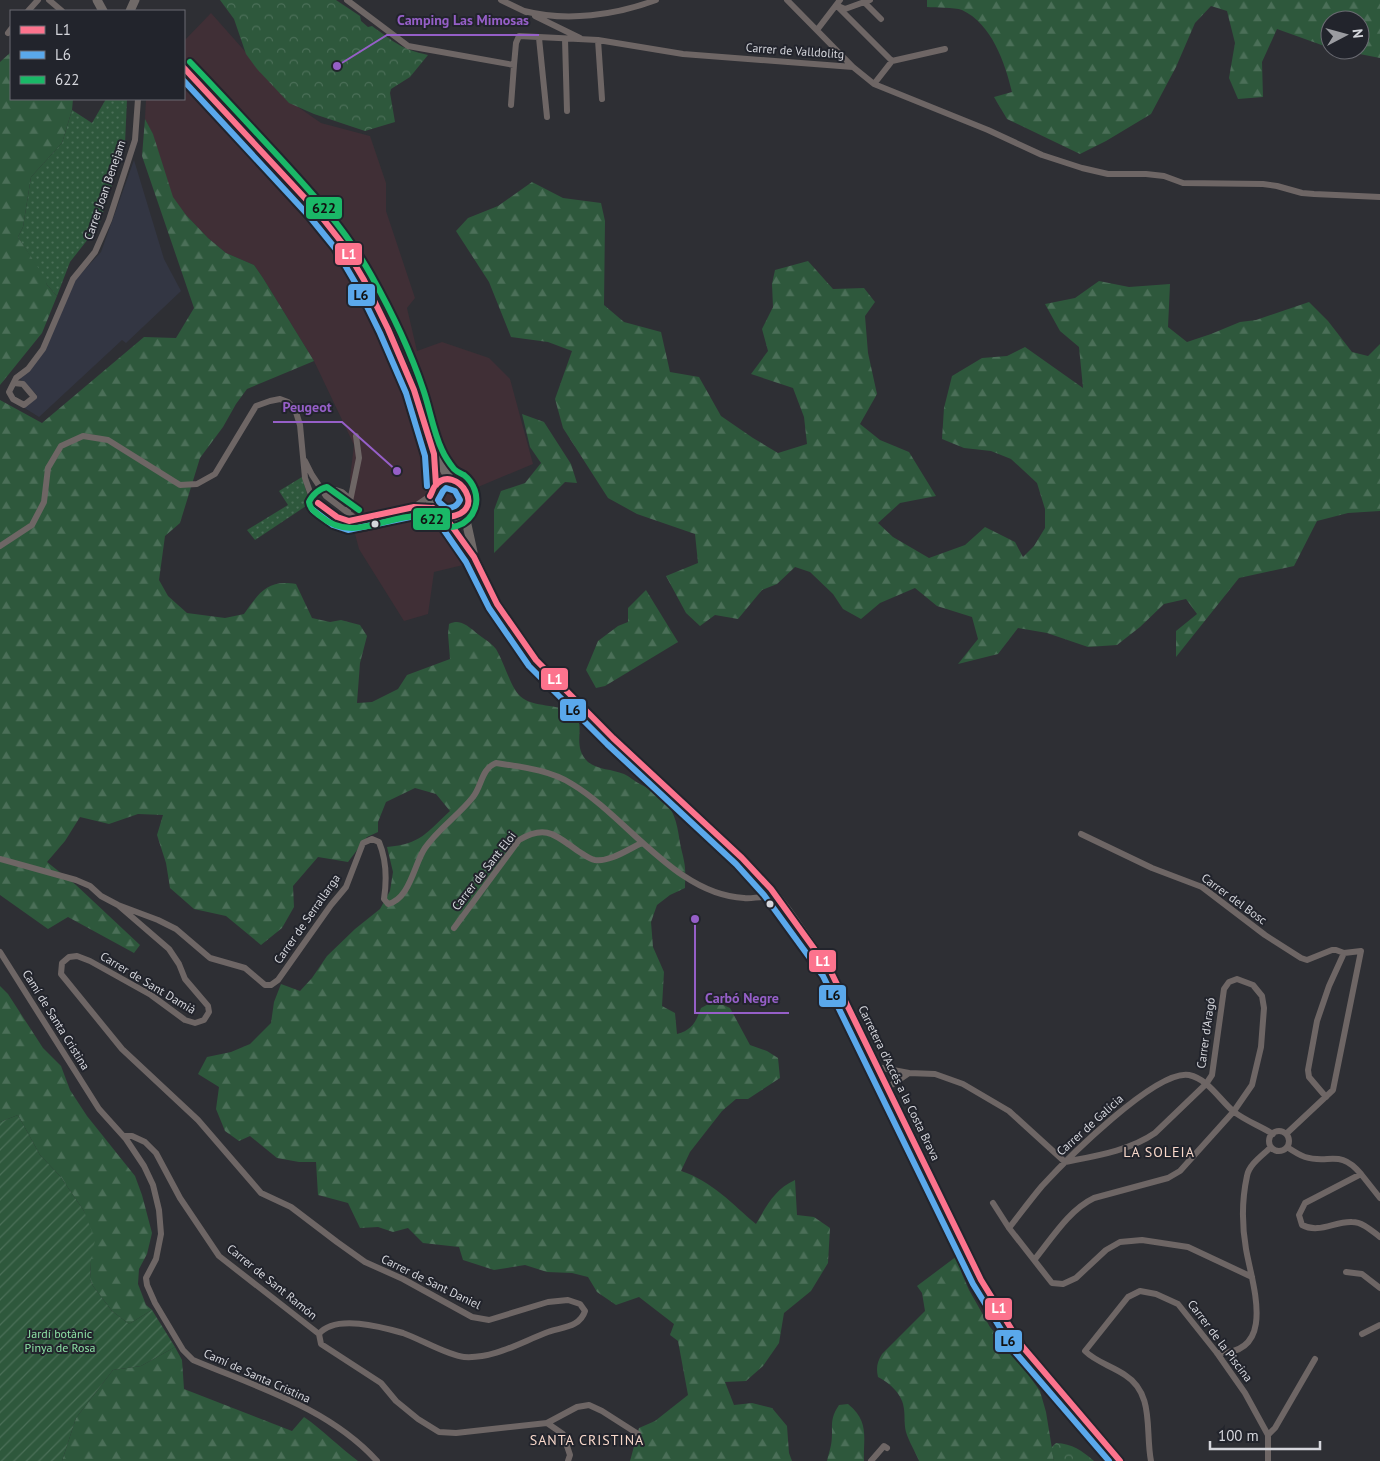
<svg xmlns="http://www.w3.org/2000/svg" width="1380" height="1461" font-family="'PT Sans',sans-serif">
<defs>
<pattern id="grass-dots" width="8" height="8" patternUnits="userSpaceOnUse" patternTransform="scale(1.25)"><rect width="8" height="8" fill="#2e583c"/><path d="M2 2h.1M6 6h.1" fill="none" stroke="#4b6f58" stroke-width="1.8" stroke-linecap="round"/></pattern>
<pattern id="forest-firs" width="22" height="20" patternUnits="userSpaceOnUse" patternTransform="scale(1.25)"><rect width="22" height="20" fill="#2e583c"/><path d="M5 1l3.5 6h-7zM16 11l3.5 6h-7z" fill="#4b6f58"/></pattern>
<pattern id="park-crowns" width="20" height="18" patternUnits="userSpaceOnUse" patternTransform="scale(1.25)"><rect width="20" height="18" fill="#2e583c"/><path d="M2 6a3 3 0 1 1 6 0M12 15a3 3 0 1 1 6 0" fill="none" stroke="#4b6f58"/></pattern>
<pattern id="garden-furrows" width="10" height="10" patternUnits="userSpaceOnUse" patternTransform="scale(1.25)"><rect width="10" height="10" fill="#2e583c"/><path d="M-1 1l2-2M0 10L10 0M9 11l2-2" fill="none" stroke="#4b6f58"/></pattern>
</defs>
<rect width="100%" height="100%" fill="#2e2f34"/>
<!-- industrial -->
<path fill="#402f36" d="M211,13l77,87 33,23 49,13 16,47v28l29,87 -8,10 10,43 25,-9 47,16 21,21 23,85 -55,23 -2,31 -28,13 15,34 -29,7 -6,42 -24,7 -45,-72 -6,-23 -3,-48 4,-33 -40,-84 -51,-83 -9,-13 -28,-12 -18,-15 -22,-23 -14,-18 -19,-62 -8,-16 1,-20h38v-58z"/>
<!-- built -->
<path fill="#333643" d="M134,160l30,99 17,32 -55,52 -4,-3 -83,77 -16,-10 14,-12 -18,-17 26,-27 30,-71 26,-28z"/>
<!-- grass -->
<path fill="url(#grass-dots)" d="M106,99h21l-2,45 -26,81 -29,37 -13,34 -10,-11 -3,-7 -26,-41 5,-10 8,-50 31,-34 10,-33 20,13z
M302,477l6,20 4,5 -57,38 -8,-10 41,-25 -9,-14z"/>
<!-- forest -->
<path fill="url(#forest-firs)" d="M927,0h453v58l-41,-8h21v-30h-30v28l-53,-19 -15,33 1,35 -25,2 -9,-21 6,-35 -8,-32 -16,-5 -16,17 -19,44 -25,47 -45,27 -26,13 -73,-35 -13,-22 18,-5c-7,-29 -20,-68 -50,-82 -8,-3 -26,-2 -35,-3z
M11,52v47h62l-1,11 -10,33 -31,34 -8,50 -5,10 27,41 2,7 10,11 -15,37 -42,52v-323z
M145,119l8,15 20,63 13,18 22,23 18,15 28,12 9,13 51,83 -67,28 -11,15 -13,23 -23,31 -20,65 -15,13 -6,44 9,16 19,17 38,5 19,-4c15,-21 23,-35 52,-30l16,34 18,4 11,-2 19,5 7,11 -7,27 -3,40 15,-1 26,-13 9,-14 43,-16 -2,-25 1,-10c10,-5 16,0 24,6 7,7 17,11 23,19 8,13 15,39 24,47 14,13 37,6 53,18 15,10 -3,31 15,48 10,8 24,7 36,12 5,2 10,7 16,10 29,15 36,27 40,59 1,6 3,12 4,18 2,9 1,18 1,27l-15,7 -13,10 -6,17 2,25 11,25 -2,34 13,7 2,21c15,-4 19,-12 24,-26l13,-7 16,7 20,37 17,6 11,7 2,20 -32,21h-12l-14,12 -32,41 -9,19c31,10 51,33 75,53 11,-19 19,-35 39,-44l2,35 17,2 16,11 -2,35 -17,28 -27,22 -5,30 -16,23 -17,15 -21,1 9,23 18,-2 20,5 15,18 2,27 3,8h-162l9,-33 16,-7 33,-26 -10,-54 -8,-6 4,-11 -35,-27 -23,8 -19,-13 -9,-15 -16,-4 -25,-1 -22,-7 -31,5 -31,-10 -4,-13 -36,-4 -15,-15 -15,4 -15,-5 -18,1 -12,-25 -30,-8 -2,-33h-17l-22,-4 -27,-22 -11,5 -14,-10 -9,-22 3,-22 -21,-13 9,-17 24,-5 19,-8 21,-21 3,-21 7,-18 19,7 12,-13 15,-22 28,-27 25,-20 10,-18 3,-19 -6,-25c34,-3 39,-14 63,-36l-14,-17 -21,-6 -29,14 -8,20v10l-11,5 -19,25 -30,-5 -25,29 1,21 -12,21 -21,17 -35,-29 -32,-7 -24,-21 -4,-25 -9,-28 6,-20 -25,-1 -29,10 -29,-7 -15,24 -18,21 29,23 64,60 -6,8 -66,-36 -20,12 -48,-34v-495l42,23 102,-86 32,1 18,-30 -52,-152z
M532,182l31,16 38,5 4,18 -1,84 20,17 37,10 9,40 29,5 22,39 32,22 25,15 29,-9 -3,-27 -11,-29 -42,-14 17,-23 -6,-22 11,-22 -1,-23 3,-14 33,-9 25,28 31,-1 11,14 -10,14 3,37 9,41 -17,30 20,16 29,12 27,44 -36,7 -22,20 15,14 36,21 36,-13 20,-18 30,15 8,15 11,-11 11,-18v-19l-8,-26 -26,-24 -20,-8 -27,-3 -22,-9 2,-31 8,-32 30,-18 25,-2 18,-9 58,41 -4,-41 -19,-16 -15,-27 30,-6 24,-17 30,6 41,-3 -2,43 19,15 24,-8 29,-12 16,-2 53,-18 19,19 24,31 16,4 12,-12v167l-32,2 -31,8 -23,45 -55,12 -63,79v-26l21,-17 -11,-15 -22,5 -24,23 -23,18 -29,2 -41,-14 -29,-5 -20,26 -40,10 20,-25 -6,-22 -35,-11 -22,-18 -35,15 -19,16 -18,-10 -10,-15 -23,-22 -15,-5 -18,17 -15,6 -24,29 -23,-4 -15,11 -14,-13 -20,-37 32,-13 -3,-29 -58,-20 -29,-16 -45,-70 -8,-29 17,-48 -24,-9 -37,-5 -22,-55 -33,-51 12,-13 30,-12z
M522,414l22,8 27,42 6,19 -12,-1 -71,71v-43l7,-19 24,-8 16,-20 -11,-16z
M646,590l32,52 -73,44 -9,2 -10,-18 12,-29 20,-15 10,-4v-14z
M0,986l8,8 35,54 18,18 9,24 17,26 48,60 7,19 10,38 -5,21 -8,15 -1,15 8,21 6,5 -23,14 -17,-13 -19,-25 -3,-7 1,-18 -7,-50 -24,-35 -20,-21 -22,-40 -18,7z
M957,1256l5,18 7,16 21,37 30,36 20,28 6,21 8,49h-135c-4,-10 -10,-19 -13,-29 -2,-8 -1,-15 -2,-23 -1,-14 -14,-26 -26,-32 -2,-9 -1,-15 4,-23l43,-43 -3,-18 -5,-7z
M175,1347l7,13 2,29 108,42 12,-14c19,13 35,30 54,44h-296l14,-43 37,-48 28,-4z
M848,1404c22,18 15,34 16,57h-37c1,-5 3,-11 4,-16 3,-17 -3,-24 8,-40z"/>
<!-- park -->
<path fill="url(#park-crowns)" d="M220,0h116l24,16 1,5 7,6 4,-1c22,16 29,23 56,29l-18,22 -19,12 -1,4 5,29 -30,9 -51,-17 -25,-11 -32,-34 -11,-15 -12,-35z
M1056,1443c17,1 25,7 38,18h-40l-3,-13z"/>
<!-- garden -->
<path fill="url(#garden-furrows)" d="M18,1115l22,40 20,21 24,35 11,29 -4,21 -1,18 3,7 19,25 17,13 23,-14 23,37 -34,19 -28,4 -37,48 -14,43h-62v-339z"/>
<g fill="none" stroke-linecap="round" stroke-linejoin="round">
<!-- minor -->
<path stroke="#6e6665" stroke-width="6" d="M49,0l13,11
M347,0l61,46 106,19 2,-22 3,-7 79,4 85,14 170,13 21,17 114,46 54,25 40,13 26,6h38l18,2 19,7 80,1 14,2 25,7 12,1 66,3
M501,0l25,12
M787,0l66,67
M865,3l16,16
M837,6l55,55
M838,6l7,3 25,-9
M28,11l10,-11
M524,11c43,11 92,4 132,-11
M535,16l45,22
M817,30l23,-30
M8,33l3,-4
M539,38l8,79
M565,39l2,72
M598,40l4,59
M874,84l18,-23 53,-12
M511,105l3,-40
M14,383l9,1 11,13 -10,8 -11,-6 -4,-7 7,-14 12,-9 15,-20 30,-70 22,-27 14,-32 26,-80 3,-41
M305,461l7,14 14,21 30,23
M326,496l10,-6 6,2 8,7
M414,507l16,-11
M348,511l11,-53 -3,-22
M0,546l32,-21 12,-23 4,-34 13,-22 22,-10 25,4 72,45 17,-1 18,-10 41,-68 14,-5 10,-2 8,3 7,7 5,16 5,53 6,17 13,14 13,8 12,4 65,-14 19,1
M1081,834l71,34 50,19 63,48 36,23 6,2 25,-10h4l8,3
M0,859l76,21 14,6 11,10 17,9 40,15 18,9 34,29 35,10 20,17h6l7,-5 53,-75 15,-18 17,-44 9,-4 7,3c8,19 8,37 5,57l4,5c22,-5 26,-40 37,-56 13,-19 34,-33 48,-51 9,-11 8,-28 23,-34 26,4 54,7 76,21 55,33 104,111 172,114 6,1 13,-1 19,-1l8,-8
M118,905l51,44 10,15 6,15 23,27 1,6 -5,8 -9,3 -10,-3 -34,-25 -61,-34 -13,-5 -8,1 -7,6 -1,11 61,75 76,71 63,73 30,14 46,35 28,20 38,17 69,38 17,3 59,-18 20,-2 12,4 5,7c-5,16 -22,16 -37,21 -27,10 -54,27 -84,25 -15,-1 -44,-18 -61,-24 -21,-6 -68,-19 -84,1
M454,928l65,-88c27,-16 36,-5 59,11 5,3 11,8 17,9 16,2 33,-11 47,-17
M0,952l99,157 27,30 18,27 9,19 6,25 2,24 -5,25 -10,19 1,7 8,18 28,47 10,10c64,27 136,48 184,101
M877,1067l32,6
M887,1088l22,-15 26,1 28,10 46,27 56,51c30,-6 64,-11 90,-29l51,-49 6,-9 12,-86 5,-7 8,-3 16,6 9,11 2,12 -3,39 -9,38 -18,26 -54,60 -12,7 -74,20c-25,12 -42,40 -59,61
M1269 1141a10 10 0 1 1 20 0a10 10 0 1 1-20 0Z
M1286,1134l47,-44 28,-139 -17,2 -15,33 -12,35 -9,49 1,7 17,20
M124,1136h8l13,6 11,11 24,45 39,58 100,78 2,10 60,39 15,18 22,18 21,13 17,1 91,-10 30,-16 12,-2 13,6 36,23
M1287,1147c6,4 12,8 18,10 24,8 34,-9 56,17l-56,29 -6,12 3,10c17,9 33,-4 50,-3 11,0 20,9 28,15
M1361,1174l19,24
M993,1203l16,25 43,55 11,1 13,-6 30,-28 14,-8 22,-2 46,7 64,30
M1009,1228c11,-14 22,-29 33,-42 23,-25 114,-117 147,-111 19,4 30,24 44,36 11,9 27,15 40,23
M1346,1272l16,2 18,14
M1362,1334l18,-9
M1217,1353c61,1 35,-69 29,-104 -4,-23 -4,-50 1,-73 2,-12 16,-21 24,-29
M547,1423l16,11 7,21 -2,6
M1268,1435l7,-7 40,-69
M871,1461l13,-15 3,2
M1151,1461c-6,-30 4,-67 -26,-86 -13,-9 -29,-13 -40,-24l43,-54 12,-6 16,3 22,10 39,49 28,40 23,42v26"/>
<!-- secondary -->
<path stroke="#706a68" stroke-width="9" d="M97,0l6,11
M130,11l5,-11
M184,68l132,142 26,33 22,37 24,49 26,61 20,64 16,25
M435,460l1,25
M430 499a19 19 0 1 1 38 0a19 19 0 1 1-38 0Z
M464,511l9,41
M446,518l28,39 23,47 39,56 36,38 41,40 129,120 29,31 17,22 43,61 119,245 31,63 22,37 19,29 98,115"/>
<!-- bus-1 casing -->
<g stroke="#22242c" stroke-width="10">
<path id="bus-1" d="M184,68l132,142 26,33 22,37 24,49 26,61 20,64 2,31
M430,496c2,-3 3,-8 5,-10 20,-26 60,31 7,31l-9,-9
M318,503l19,14 12,4 65,-14 19,1
M446,518l28,39 23,47 39,56 77,78 129,120 29,31 60,83 150,308 41,66 98,115"/>
</g>
<!-- bus-2 casing -->
<g stroke="#22242c" stroke-width="10">
<path id="bus-2" d="M184,81l125,135 26,32 21,36 24,49 26,60 19,63 2,30
M438,500l5,-9 3,-3 9,3 5,9c-3,7 -8,8 -14,8l-7,-6
M313,510l20,15 15,5 67,-14 18,1
M439,523l27,39 23,46 40,58 78,78 129,120 28,31 59,81 150,308 42,68 94,109"/>
</g>
<!-- bus-3 casing -->
<g stroke="#22242c" stroke-width="10">
<path id="bus-3" d="M190,62c30,31 59,63 88,94 35,38 68,74 93,119 19,34 40,78 52,114 7,20 10,42 19,61 3,7 8,14 12,19 3,3 6,4 10,6 10,8 15,21 11,33 -3,9 -9,15 -18,18 -18,5 -21,-10 -39,-10 -34,0 -66,27 -98,0 -5,-4 -10,-7 -11,-14 3,-7 11,-14 18,-15l32,23"/>
</g>
<!-- bus-1 -->
<use href="#bus-1" stroke="#fc738d" stroke-width="6"/>
<!-- bus-2 -->
<use href="#bus-2" stroke="#5aa8eb" stroke-width="6"/>
<!-- bus-3 -->
<use href="#bus-3" stroke="#1ab867" stroke-width="6"/>
</g>
<!-- markers -->
<g fill="#d5d6dc" stroke="#22242c" stroke-width="2">
<circle cx="375" cy="524" r="4.5"/>
<circle cx="770" cy="904" r="4.5"/>
</g>
<g text-anchor="middle" stroke-width="4" stroke-linejoin="round" paint-order="stroke">
<!-- street labels -->
<g font-size="12" fill="#d5d6dc" stroke="#22242c">
<text transform="translate(795 51) rotate(4)" y="4">Carrer de Valldolitg</text>
<text transform="translate(105 190) rotate(-71)" y="4">Carrer Joan Benejam</text>
<text transform="translate(484 871) rotate(-52)" y="4">Carrer de Sant Eloi</text>
<text transform="translate(1234 899) rotate(36)" y="4">Carrer del Bosc</text>
<text transform="translate(307 919) rotate(-55)" y="4">Carrer de Serrallarga</text>
<text transform="translate(148 983) rotate(31)" y="4">Carrer de Sant Damià</text>
<text transform="translate(56 1020) rotate(58)" y="4">Camí de Santa Cristina</text>
<text transform="translate(1206 1033) rotate(-82)" y="4">Carrer d'Aragó</text>
<text transform="translate(899 1083) rotate(64)" y="4">Carretera d'Accés a la Costa Brava</text>
<text transform="translate(1090 1125) rotate(-42)" y="4">Carrer de Galícia</text>
<text transform="translate(272 1282) rotate(39)" y="4">Carrer de Sant Ramón</text>
<text transform="translate(431 1282) rotate(26)" y="4">Carrer de Sant Daniel</text>
<text transform="translate(1220 1341) rotate(53)" y="4">Carrer de la Piscina</text>
<text transform="translate(257 1376) rotate(24)" y="4">Camí de Santa Cristina</text>
</g>
<!-- park labels -->
<g font-size="12" fill="#8ce0a4" stroke="#22242c">
<text x="60" y="1338">Jardí botànic<tspan x="60" dy="14">Pinya de Rosa</tspan></text>
</g>
<!-- neighbourhood labels -->
<g font-size="14" letter-spacing="1" fill="#f9d9cb" stroke="#22242c">
<text x="1159" y="1157">LA SOLEIA</text>
<text x="587" y="1445">SANTA CRISTINA</text>
</g>
</g>
<!-- callouts -->
<path fill="none" stroke="#965fc8" stroke-width="2" d="M337 66L387 35H539M397 471L342 422H273M695 919L695 1013H789"/>
<g fill="#965fc8" stroke="#22242c" stroke-width="2">
<circle cx="337" cy="66" r="5"/>
<circle cx="397" cy="471" r="5"/>
<circle cx="695" cy="919" r="5"/>
</g>
<g font-size="14" text-anchor="middle" font-weight="bold" fill="#965fc8" stroke="#22242c" stroke-width="4" stroke-linejoin="round" paint-order="stroke">
<text x="463" y="25">Camping Las Mimosas</text>
<text x="307" y="412">Peugeot</text>
<text x="742" y="1003">Carbó Negre</text>
</g>
<g stroke="#22242c" stroke-width="2">
<rect x="305" y="196" width="38" height="24" rx="5" fill="#1ab867"/>
<rect x="334" y="242" width="29" height="24" rx="5" fill="#fc738d"/>
<rect x="347" y="283" width="29" height="24" rx="5" fill="#5aa8eb"/>
<rect x="412" y="507" width="39" height="24" rx="5" fill="#1ab867"/>
<rect x="540" y="667" width="29" height="24" rx="5" fill="#fc738d"/>
<rect x="559" y="698" width="28" height="24" rx="5" fill="#5aa8eb"/>
<rect x="808" y="949" width="29" height="24" rx="5" fill="#fc738d"/>
<rect x="818" y="984" width="29" height="24" rx="5" fill="#5aa8eb"/>
<rect x="984" y="1297" width="29" height="24" rx="5" fill="#fc738d"/>
<rect x="994" y="1329" width="29" height="24" rx="5" fill="#5aa8eb"/>
</g>
<g font-size="14" text-anchor="middle" font-weight="bold" fill="#fff">
<text x="349" y="259">L1</text>
<text x="555" y="684">L1</text>
<text x="823" y="966">L1</text>
<text x="999" y="1313">L1</text>
</g>
<g font-size="14" text-anchor="middle" font-weight="bold" fill="#111">
<text x="324" y="213">622</text>
<text x="361" y="300">L6</text>
<text x="432" y="524">622</text>
<text x="573" y="715">L6</text>
<text x="833" y="1000">L6</text>
<text x="1008" y="1346">L6</text>
</g>
<!-- legend -->
<rect x="10" y="10" width="175" height="90" fill="#22242c" stroke="#6a6b72"/>
<rect x="20" y="26" width="25" height="8" fill="#fc738d" stroke="#6a6b72"/>
<text x="55" y="35" font-size="15" fill="#d5d6dc">L1</text>
<rect x="20" y="51" width="25" height="8" fill="#5aa8eb" stroke="#6a6b72"/>
<text x="55" y="60" font-size="15" fill="#d5d6dc">L6</text>
<rect x="20" y="76" width="25" height="8" fill="#1ab867" stroke="#6a6b72"/>
<text x="55" y="85" font-size="15" fill="#d5d6dc">622</text>
<!-- north arrow -->
<g transform="translate(1345 35) rotate(84)"><circle r="24" fill="#22242c" stroke="#6a6b72"/>
<path d="M0-4L9 19L0 12L-9 19Z" fill="#9b9ca1"/>
<text y="-8" font-size="14" font-weight="bold" text-anchor="middle" fill="#d5d6dc">N</text>
</g>
<!-- scale -->
<path d="M1210 1441v8h110v-8" fill="none" stroke="#d5d6dc" stroke-width="2.5"/>
<text x="1218" y="1441" font-size="15" fill="#d5d6dc" stroke="#22242c" stroke-width="4" paint-order="stroke">100 m</text>
</svg>
